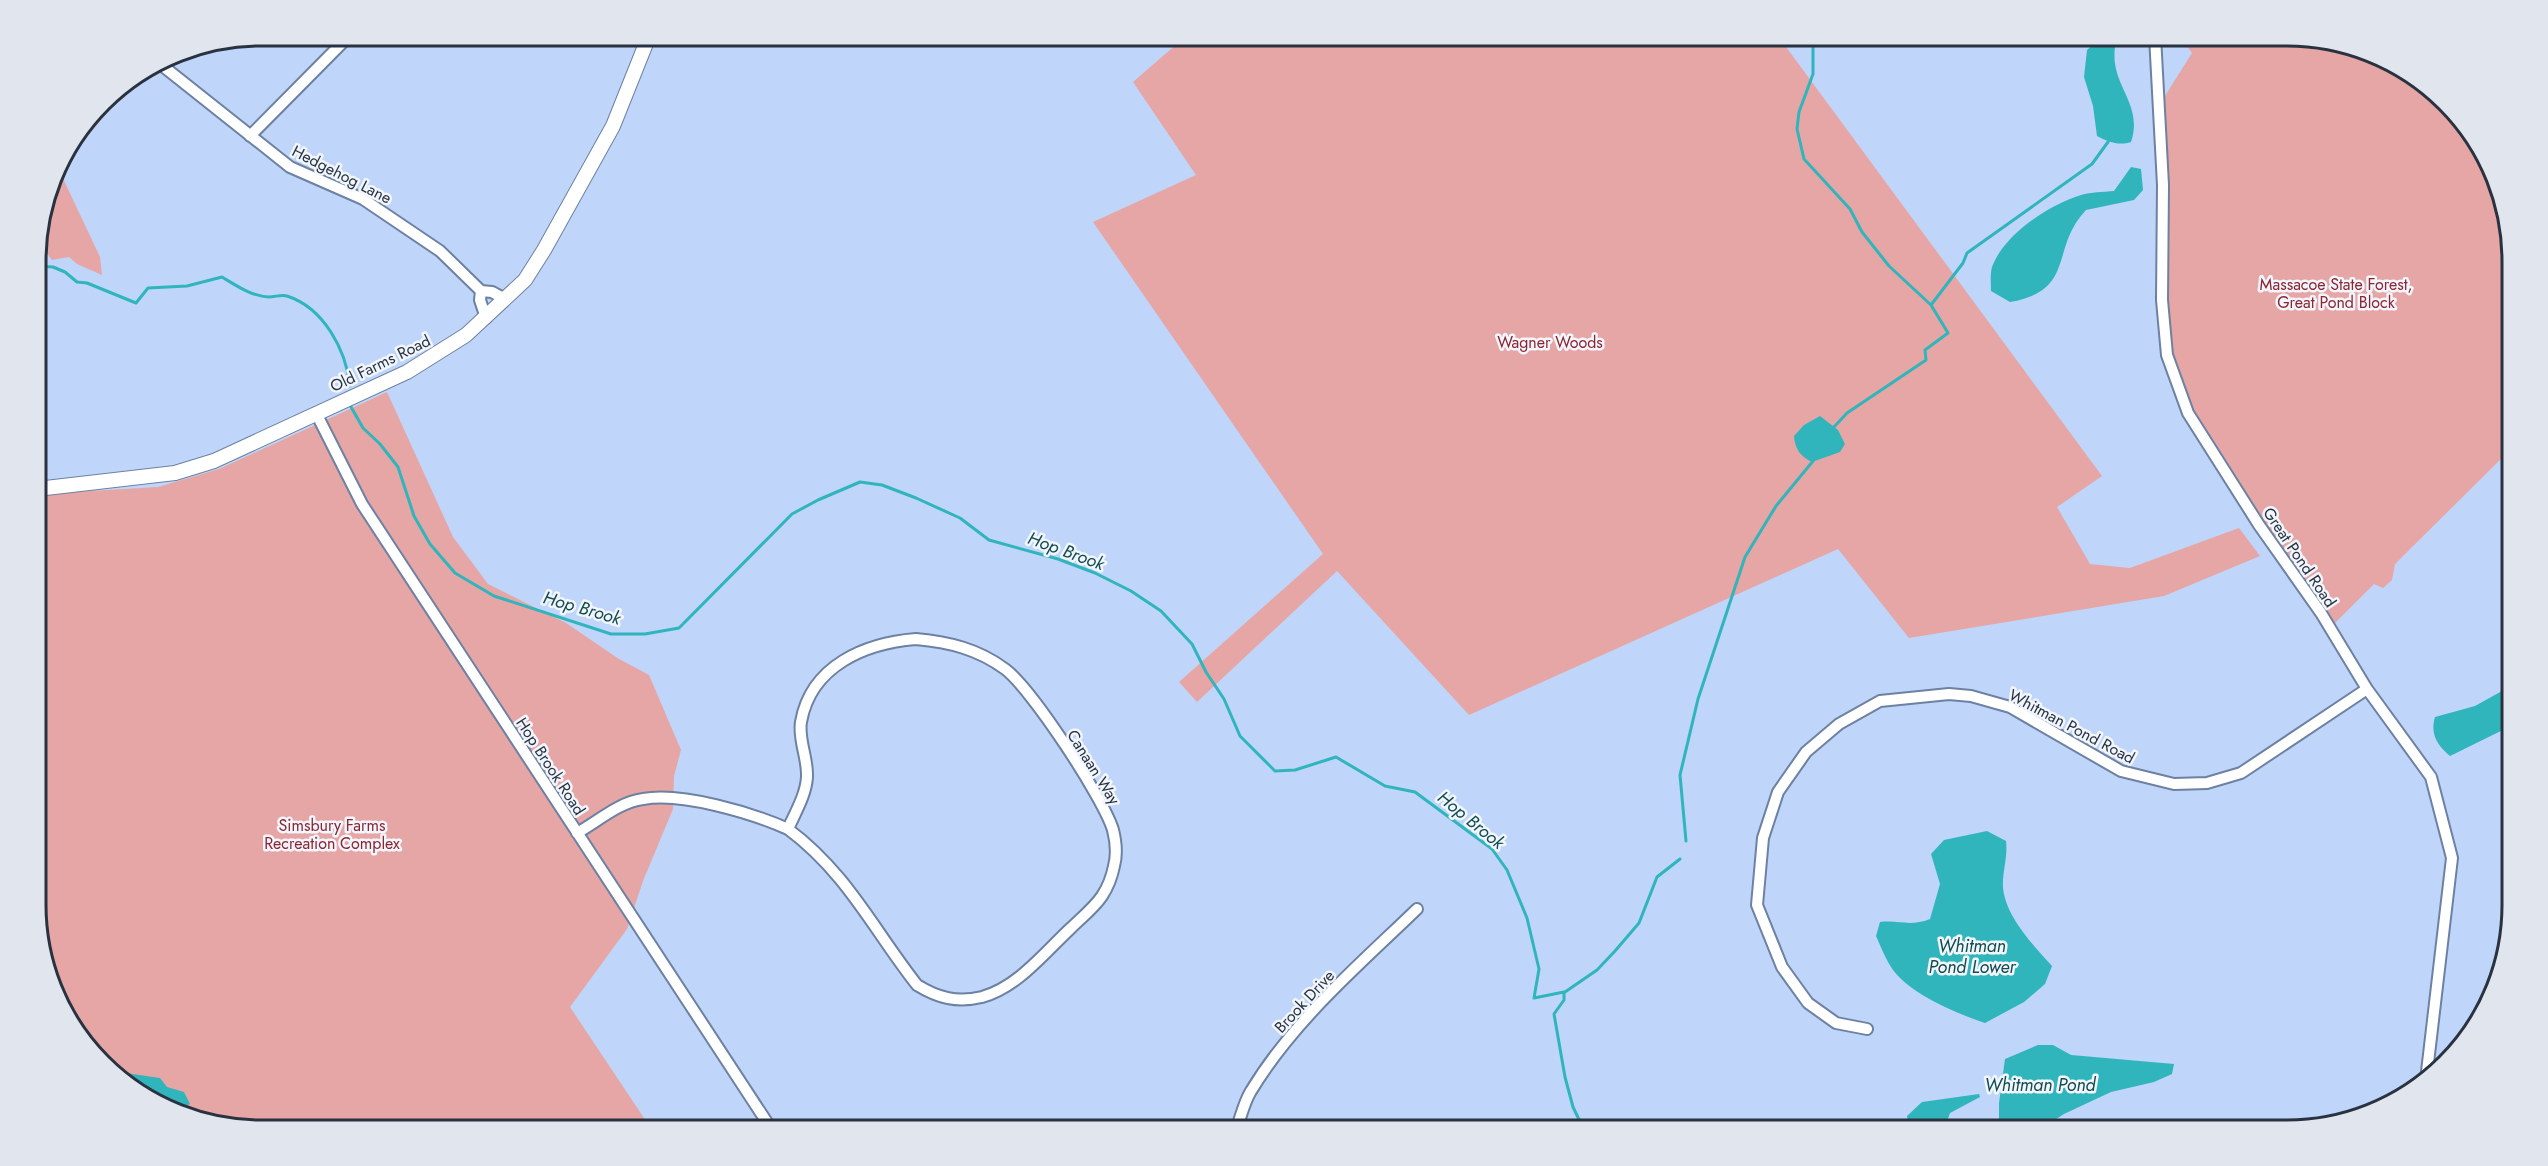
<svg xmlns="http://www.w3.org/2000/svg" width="2548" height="1166" font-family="Jost,sans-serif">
<rect width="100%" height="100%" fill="#bfd5f9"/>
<!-- green -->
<path fill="#e6a6a5" d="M1186,36h592l324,440 -45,31 33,57 40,4 109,-40 21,28 -96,40 -255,42 -71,-89 -369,166 -132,-144 -140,131 -18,-20 144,-128 -230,-332 103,-47 -63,-93z
M2179,36h108l86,17 51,30 42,41 29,51 15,57 1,217 -116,115 -3,16 -9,8 -9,-4 -44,44 -142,-215 -21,-58 -7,-251 32,-51z
M129,82l-18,26 -52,62 41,87 2,18 -25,-11 -8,-7 -17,3 -6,-8 -6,-21 19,-69 53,-70z
M387,392l66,145 35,47 78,39 53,36 30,16 32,75 -7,26 -1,33 -30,72 -16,48 -57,78 82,123h-391l-86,-17 -51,-30 -42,-41 -29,-51 -15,-56 -1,-438 20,-4 101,-6 61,-18z"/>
<!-- water -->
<path fill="#30b5bc" d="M2104,36l13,2c-13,45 28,62 14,104 -12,4 -23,0 -34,-6l-4,-30 -9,-29 3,-27z
M2131,167l10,2 2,21 -9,10 -48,10c-37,39 -9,80 -76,92l-19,-11c0,-7 -1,-17 1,-24 12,-33 57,-62 89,-72 10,-3 22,-3 33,-4z
M1820,416l18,14 7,14 -5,8 -28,10c-12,-6 -17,-13 -18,-26l10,-11z
M2511,686v40l-61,30c-13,-11 -20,-22 -15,-39l40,-11z
M1987,831l19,10c2,16 -4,31 -3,47 3,29 30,57 49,78l-7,18 -21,18 -39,21c-29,-10 -73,-28 -92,-53 -7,-10 -12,-23 -17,-34l4,-14c20,-2 30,5 50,-3l10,-35 -9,-30 13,-14z
M2038,1045h15l18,10 103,9 -2,10 -18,8 -43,10 -47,22 -25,16h-40v-27l6,-44z
M112,1071l48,7 7,9 17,5 6,12c-24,15 -63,-17 -78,-33z
M1979,1094l1,3 -30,16 -6,17h-35l-2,-14 15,-14z"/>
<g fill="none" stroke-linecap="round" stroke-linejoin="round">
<!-- stream -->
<path stroke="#30b5bc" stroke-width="3" d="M1816,36l-3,7v31l-14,38 -2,17 7,30 46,50 12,23 27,34 42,39 17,28 -23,17 1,10 -79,53 -13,14
M37,266l16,1 12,5 12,10 10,1 49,20 12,-15 39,-2 35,-9c15,9 29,19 47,20 6,0 13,-3 18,-1 37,12 59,54 63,90
M1931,305l32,-42 4,-10 125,-89 16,-22
M351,407l12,21 17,16 18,23 16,49 16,28 25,29 39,23 117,38h34l34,-6 113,-114 26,-14 42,-18 22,3 34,13 44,20 29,22 69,19 37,14 36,18 30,20 31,33 14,28 18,27 16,37 35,35 20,-1 41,-13 49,29 30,6 77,57 15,21 20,48 12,51 -5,29 30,-6v8l-10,14 11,63 8,30 11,23
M1686,841l-6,-66 18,-76 47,-142 31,-51 37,-45
M1565,992l32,-22 18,-19 24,-28 18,-46 23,-18"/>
<!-- minor casing -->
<g stroke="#6d81a2" stroke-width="14">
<path id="minor" d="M2155,36l8,149 -1,115 5,55 21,58 71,112 62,88 46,76 64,88 21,81 -26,222
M159,63l131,104 73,32 77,52 41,40 11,1 13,7
M250,136l99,-100
M481,291l-1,9 6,18
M316,413l46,91 410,626
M916,639c33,3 62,10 89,30 26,19 99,130 108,161 3,12 4,25 1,36 -2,10 -6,21 -12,30 -8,12 -21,22 -31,32 -27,25 -53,59 -89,69 -25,6 -44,1 -65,-12 -44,-56 -70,-112 -129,-156 7,-16 18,-34 19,-52 1,-19 -9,-37 -6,-55 10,-57 65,-79 115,-83z
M577,833c20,-11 42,-31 66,-34 39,-7 109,14 145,30
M1867,1029l-31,-6 -28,-20 -26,-36 -25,-62 6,-67 15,-46 28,-40 33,-28 41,-23 69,-7 22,2 39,11 111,64 53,13 33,-1 34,-10 126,-84
M1236,1130c5,-13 8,-28 15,-39 43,-71 107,-125 166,-182"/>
</g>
<!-- tertiary casing -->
<g stroke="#6d81a2" stroke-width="16">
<path id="tertiary" d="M37,489l138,-16 39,-12 193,-89 59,-37 59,-55 19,-30 69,-124 36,-90"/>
</g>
<!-- minor -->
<use href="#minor" stroke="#fff" stroke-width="10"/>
<!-- tertiary -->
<use href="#tertiary" stroke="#fff" stroke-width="14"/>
</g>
<g text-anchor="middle" stroke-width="5" stroke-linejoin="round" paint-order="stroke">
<!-- street labels -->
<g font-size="16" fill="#293240" stroke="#f1f5fc">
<text transform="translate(342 174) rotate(27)" y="6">Hedgehog Lane</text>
<text transform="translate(380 363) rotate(-26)" y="6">Old Farms Road</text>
<text transform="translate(2300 557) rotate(56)" y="6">Great Pond Road</text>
<text transform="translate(2072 726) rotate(28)" y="6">Whitman Pond Road</text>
<text transform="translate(551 766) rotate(57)" y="6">Hop Brook Road</text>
<text transform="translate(1094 767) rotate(58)" y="6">Canaan Way</text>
<text transform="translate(1304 1001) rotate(-47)" y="6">Brook Drive</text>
</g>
<!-- park labels -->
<g font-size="16" fill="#8d242f" stroke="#f1f5fc">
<text x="2336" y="290">Massacoe State Forest,<tspan x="2336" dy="18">Great Pond Block</tspan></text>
<text x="1550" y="348">Wagner Woods</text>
<text x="332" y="831">Simsbury Farms<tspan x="332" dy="18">Recreation Complex</tspan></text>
</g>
<!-- water labels -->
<g font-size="18" font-style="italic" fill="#134b4d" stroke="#f1f5fc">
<text transform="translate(1066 551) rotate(20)" y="6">Hop Brook</text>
<text transform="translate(582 608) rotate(16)" y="6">Hop Brook</text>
<text transform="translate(1471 820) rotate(39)" y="6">Hop Brook</text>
<text x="1972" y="952">Whitman<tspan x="1972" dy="21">Pond Lower</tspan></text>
<text x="2040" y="1091">Whitman Pond</text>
</g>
</g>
<!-- crop -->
<path d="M0 0H2548V1166H0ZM261 46H2287A215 215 0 0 1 2502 261V905A215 215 0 0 1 2287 1120H261A215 215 0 0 1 46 905V261A215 215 0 0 1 261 46Z" fill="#e1e5ed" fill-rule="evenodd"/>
<path fill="none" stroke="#293240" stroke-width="3" d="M261 46H2287A215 215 0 0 1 2502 261V905A215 215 0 0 1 2287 1120H261A215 215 0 0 1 46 905V261A215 215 0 0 1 261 46Z"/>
</svg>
